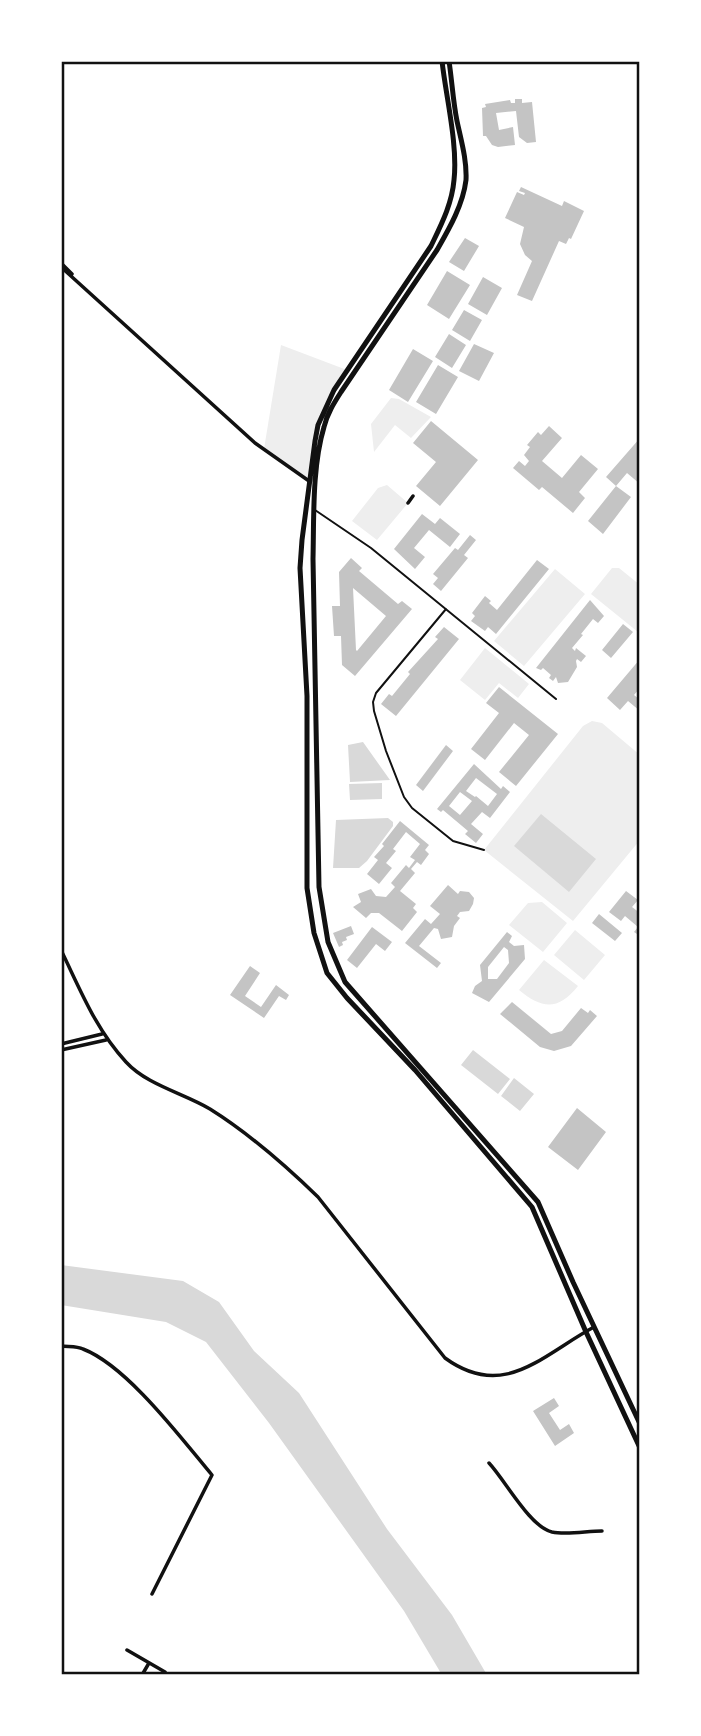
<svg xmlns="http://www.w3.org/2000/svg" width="701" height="1736" font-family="Georgia,serif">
<rect width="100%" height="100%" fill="#fff"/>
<!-- green -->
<path fill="#eee" d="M281,345l66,25 -23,38 -15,73 -45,-32z
M391,398l8,1 32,18 -20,21 -16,-13 -21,27 -3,-28z
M387,485l21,18 -31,37 -25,-19 26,-33z
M612,568h7l21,17v45l-2,2 -47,-38z
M555,569l30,25 -61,72 -30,-25z
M485,648l44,36 -11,14 -19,-15 -14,17 -25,-20z
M592,721l10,2 38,32v85l-67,81 -89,-71 99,-124z
M542,902l25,21 -24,29 -34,-27 19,-22z
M575,930l30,25 -21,25 -30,-25z
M544,960l34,26c-20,25 -36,23 -59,4z"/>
<!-- water -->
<path fill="#d9d9d9" d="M363,742l27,38 -40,2 -2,-37z
M382,783v16l-32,1 -1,-16z
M541,814l55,45 -27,33 -55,-46z
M388,818l5,4v4l-26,35 -8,7h-26l3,-48z
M473,1050l37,29 -12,15 -37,-29z
M514,1078l20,16 -14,17 -19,-15z
M61,1265l122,16 36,21 35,49 45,42 88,136 65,86 35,60h-45l-38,-64 -135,-188 -63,-81 -40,-20 -105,-17z"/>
<!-- building -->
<path fill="#c4c4c4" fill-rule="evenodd" d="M515,99h7v4l10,-1 4,40 -9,1 -8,-6 -3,-26 -20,2 3,17 14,-3 2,18 -17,2 -6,-2 -6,-9h-3l-1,-28 4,-1 -1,-3 25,-4 1,3h4z
M521,187l41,19 2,-5 20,10 -13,28 -2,-1 -3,6 -7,-3 -27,60 -15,-6 15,-34 -7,-6 -5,-11 4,-17 -19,-9 12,-26 7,3 1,-2 -6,-2z
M465,238l14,8 -15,25 -15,-9z
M447,271l23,14 -21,34 -22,-14z
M483,277l19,11 -15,27 -19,-11z
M464,310l18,10 -12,21 -18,-11z
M449,334l17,11 -14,23 -17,-11z
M474,344l20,9 -15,28 -20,-10z
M413,349l20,12 -25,41 -19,-12z
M438,365l20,12 -22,37 -20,-12z
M431,421l47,39 -38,46 -24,-20 20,-24 -23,-19z
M549,426l13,12 -20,23 20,17 19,-23 17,14 -19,23 6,6 -12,15 -31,-26 -3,3 -26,-22 6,-7 6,5 4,-5 -5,-6 6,-8 -3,-2 11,-13 3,3z
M640,438v46l-13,-11 -11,13 -10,-9z
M616,486l15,11 -28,37 -15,-13z
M422,514l13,10 5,-6 20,16 -10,13 -21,-17 -15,18 11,9 -10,12 -21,-20z
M470,535l6,5 -12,15 4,3 -27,33 -8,-7 5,-6 -5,-4 22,-26 3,2z
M351,558l11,10 -3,3 39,33 4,-3 10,8 -57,67 -13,-11 -1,-29h-7l-2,-30h8l-1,-34zM353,588l33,28 -29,35 -1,-1z
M537,560l12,9 -53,65 -8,-7 -3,4 -14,-10 4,-5 -3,-3 13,-17 6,5 -2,2 8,7z
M590,600l14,16 -6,7 -5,-4 -12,15 2,1 -11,13 3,3 1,-3 10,8 -5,6 -4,-3 -1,2 1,6 -9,15 -10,1 -2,-6 -3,4 -4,-3 2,-3 -8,-7 -2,2 -5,-2z
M623,624l10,8 -22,26 -9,-8z
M444,627l15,12 -63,77 -15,-12 8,-10 3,2 18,-22 -2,-2 30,-33 -3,-2z
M640,659v29l-6,7 6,5v11l-12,-10 -8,9 -13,-12z
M499,687l59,47 -42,52 -17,-14 30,-37 -15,-12 -29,37 -14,-11 28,-36 -13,-10z
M446,745l7,6 -30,40 -7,-6z
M474,764l27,25 2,-3 7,6 -20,26 -8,-6 -11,12 12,10 -7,9 -11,-9 3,-3 -25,-21 -2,2 -4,-3zM476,778l21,16 -9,12 -12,-10 -1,1 -9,-6zM460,792l12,9 -12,14 -11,-9z
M400,821l29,24 -4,5 4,4 -8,11 -4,-3 -6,7 4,4 -15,18 16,13 -3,4 4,4 -15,19 -23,-18h-8l-5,5 -13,-11 8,-5 -3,-8 13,-5 5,7 10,1 9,-10 -4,-4 15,-18 3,3 6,-8 -5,-3 10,-13 -14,-12 -13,17 3,2 -10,12 6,5 -13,16 -12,-10 11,-14 -4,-3 10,-11 -2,-2z
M448,885l10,9 2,-3 9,1 5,6 -1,6 -4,7 -9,1 -3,4 3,2 -6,8 -2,11 -11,2 -3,-10 -4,-1 -15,18 22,17 -4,5 -32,-25 20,-24 6,5 9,-10 -10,-8z
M626,891l12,9 -6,7 8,6v23l-6,-4 4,-5 -13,-11 -4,5 -12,-9z
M599,914l23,19 -7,8 -23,-18z
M351,926l3,8 -8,3 1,3 -5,2 1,3 -4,2 -6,-14z
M372,927l20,15 -7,9 -9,-7 -19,24 -10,-8z
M507,932l5,4 -3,6 5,4 10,-1 1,14 -36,43 -17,-9 3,-7 7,-5 -2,-16zM504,947l4,3 1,13 -12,16h-9v-12z
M250,966l10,7 -15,23 16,11 15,-22 13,10 -3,5 -7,-4 -15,22 -34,-23z
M512,1002l39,32 11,-3 19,-23 7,5 2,-3 7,6 -26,30 -17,5 -14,-4 -40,-33z
M577,1108l29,24 -28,38 -30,-23z
M554,1398l5,8 -10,7 11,17 9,-6 5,9 -19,13 -22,-35z"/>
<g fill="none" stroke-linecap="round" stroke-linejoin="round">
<!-- service -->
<path stroke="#111" stroke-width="2" d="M315,510l56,38 185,151
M446,609l-70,84 -3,9 1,9 12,40 18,46 8,11 41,33 31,9"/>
<!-- minor -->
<path stroke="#111" stroke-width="3.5" d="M408,503l5,-7
M61,1044l41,-10
M61,1050l45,-10
M61,1346c7,1 16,0 22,3 44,17 98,89 129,126l-60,119
M489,1463c16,17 41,64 63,69 15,3 35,-1 50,-1
M127,1650l38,22
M142,1675l7,-12
M639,1675l1,-2"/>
<!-- tertiary -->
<path stroke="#111" stroke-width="3.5" d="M61,263l11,11
M61,267l194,176 54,38
M61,950c19,39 35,80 65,112 21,23 57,31 84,47 40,25 74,55 108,88l127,161c59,43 97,-3 149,-31"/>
<!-- trunk -->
<path stroke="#111" stroke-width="5" d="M442,61c4,36 16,84 12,119 -2,24 -13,45 -23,66l-97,144 -16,35 -3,16 -13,99 -2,28 7,128v192l7,45 13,40 20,25 68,72 117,137 54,125 54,116
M449,61c3,20 4,40 8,60 4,19 10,39 9,59 -3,25 -17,49 -29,70l-96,142c-7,11 -14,22 -17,35 -12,40 -10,91 -11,132l6,328 9,55 17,40 193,220 35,80 67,142"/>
</g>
<!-- border -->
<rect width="701" height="1736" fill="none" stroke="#ffffff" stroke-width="126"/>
<rect x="63" y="63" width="575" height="1610" fill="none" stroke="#111" stroke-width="2.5"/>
</svg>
